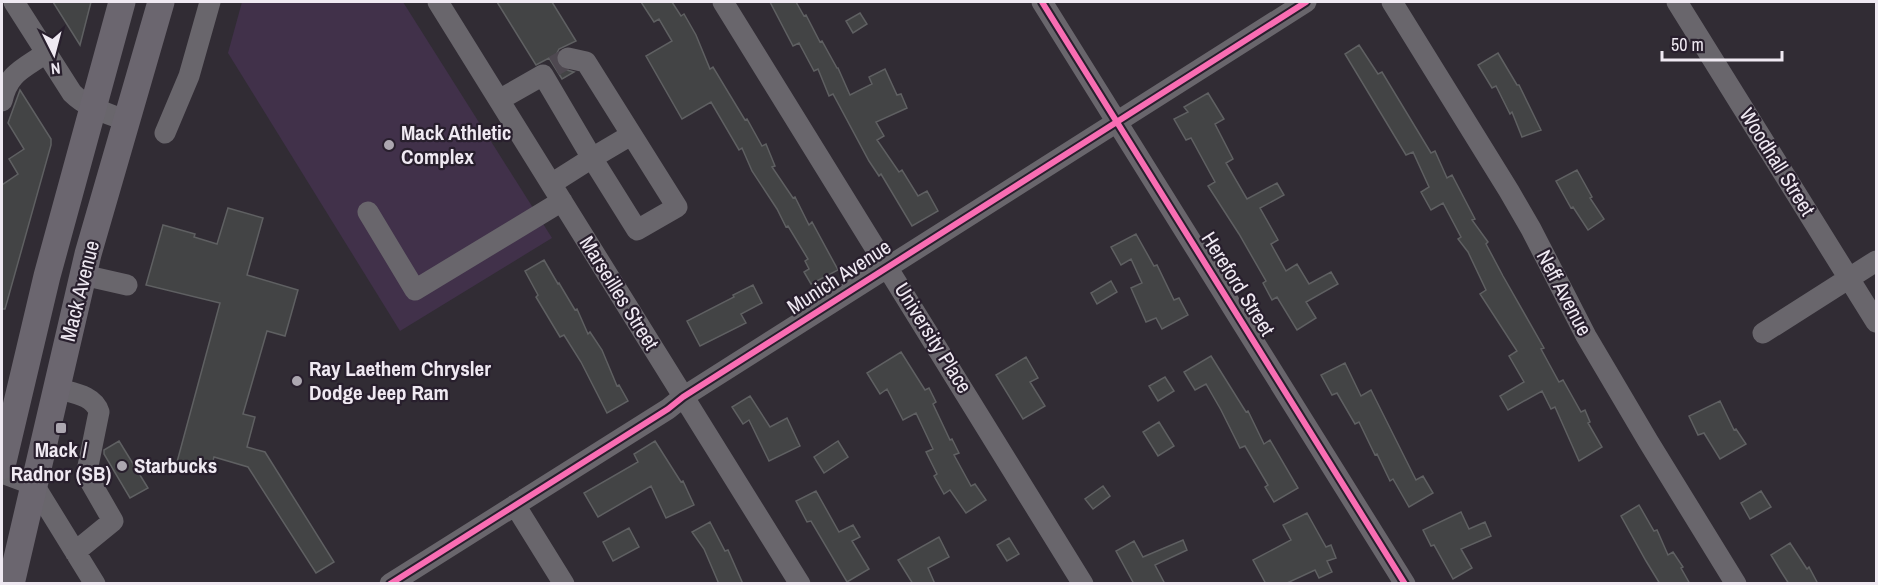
<svg xmlns="http://www.w3.org/2000/svg" width="1878" height="585" font-family="'Archivo Narrow',sans-serif">
<rect width="100%" height="100%" fill="#312c34"/>
<!-- green -->
<path fill="#41314a" d="M242,2h161l149,236 -152,93 -172,-278z"/>
<!-- building -->
<path fill="#434445" stroke="#5f6062" stroke-width="1.5" d="M53,2h38l-11,43z
M497,2h55l24,39 -17,8 -3,6v6l4,7 14,4 -12,7 -13,-21 -13,7z
M641,2h31l9,14 3,-2 12,21 14,34 3,-2 32,53 2,-1 15,27 4,-2 9,22 -3,1 21,31 2,-1 14,28 3,-3 26,48 -27,14 -7,-12 5,-3 -4,-8 3,-2 -20,-33 -2,1 -9,-18 -25,-38 -10,-23 -3,2 -28,-48 -29,17 -36,-63 26,-15 -13,-22 -5,3z
M770,2h26l8,14 2,-1 14,27 2,-1 15,27h1l12,27 22,-11 -3,-7 16,-8 12,26 4,-1 6,14 -31,14 8,14 -7,4 22,32 3,-2 16,26 9,-5 11,20 -26,15 -31,-52 -2,2 -10,-15 -36,-67 -4,2 -11,-27 -4,2 -15,-28 -6,3z
M860,13l7,11 -14,9 -7,-12z
M1359,45l19,29 4,-2 49,81 4,-2 12,27 5,-3 23,44 -3,1 16,22 -2,2 17,32 41,72 -3,1 18,33 4,-2 18,32 4,-2 5,12 -2,1 14,24 -23,14 -24,-54 -4,2 -9,-18 -34,19 -8,-14 24,-14 -15,-26 8,-5 -37,-57 6,-4 -18,-38 -10,-13 3,-2 -18,-34 -12,7 -10,-18 8,-5 -16,-35 -7,3 -61,-101z
M1498,53l19,32h2l22,45 -19,7 -10,-25 -2,2 -14,-28 -4,2 -14,-23z
M20,90l31,49v6l-46,164h-3v-124l16,-11 -9,-15 15,-10 -16,-26z
M1208,93l16,26 -9,5 18,35 -7,4 21,36 30,-16 7,12 -24,13 18,32 -7,4 15,27 11,-7 12,20 22,-12 7,12 -32,18 10,16 -19,12 -20,-33 -5,3 -9,-17 3,-2 -27,-47 -31,-48 7,-4 -24,-44 -5,2 -12,-21 14,-7 -4,-5z
M1577,170l15,27 -2,1 14,21 -16,11 -15,-23 -2,1 -15,-27z
M228,208l35,10 -16,57 51,15 -13,46 -18,-5 -24,83 12,3 -8,30 18,5 69,110 -18,11 -68,-106 -34,-10 -4,14 -33,-9 43,-159 -74,-18 17,-60 32,9 -1,3 23,7z
M1136,234l18,32 3,-1 17,35 5,-2 9,17 -26,14 -6,-11 -10,4 -15,-34 11,-5 -11,-24 -10,6 -10,-18z
M544,260l14,24 1,-1 16,27 2,-1 11,25 2,-2 12,18 15,36 2,-1 9,16 -21,12 -26,-51 -17,-27 -4,2 -24,-40 2,-2 -13,-24z
M1111,281l6,11 -20,12 -6,-11z
M753,285l9,18 -21,11 5,9 -46,23 -13,-25 47,-24 -1,-2z
M901,352l24,38 4,-2 7,14 -3,2 17,36 2,-1 7,14 -5,2 17,31 4,-2 11,16 -20,13 -16,-23 -6,4 -10,-18 3,-2 -11,-22 7,-3 -17,-36 -13,7 -16,-31 -7,5 -13,-21z
M1211,356l35,56 2,-1 16,33 6,-4 28,48 -24,14 -9,-15 3,-2 -23,-39 -5,2 -19,-38 -15,-26 -11,6 -11,-18z
M1026,357l12,21 -8,4 15,24 -22,13 -27,-44z
M1345,363l16,33 10,-6 45,90 7,-4 10,17 -24,14 -16,-28 -3,2 -13,-27 -2,1 -16,-33 -4,2 -18,-31 -5,2 -11,-20z
M1165,377l9,14 -16,10 -9,-15z
M750,396l20,31 17,-9 13,28 -31,15 -20,-41 -6,4 -11,-17z
M1720,401l14,29 2,-1 10,15 -26,15 -16,-26 -6,2 -9,-19z
M1159,422l15,24 -16,10 -15,-24z
M119,441l29,47 -18,10 -26,-44v-4z
M655,441l26,41 2,-1 11,24 -28,13 -15,-32 -53,31 -14,-24 54,-31 -4,-8z
M838,441l10,16 -24,16 -10,-16z
M1103,486l7,10 -17,13 -8,-10z
M816,491l23,41 14,-7 7,12 -8,4 17,28 -22,13 -36,-61 -4,1 -11,-21z
M1761,491l10,16 -21,12 -9,-16z
M1639,505l15,26 3,-1 11,25 5,-3 10,15 -2,1 9,16h-30l-14,-23 -25,-45z
M1461,512l8,17 16,-7 6,14 -30,13 11,19 -19,11 -19,-34 -3,1 -8,-16z
M1307,513l19,34 5,-2 5,13 -9,3 5,11 -13,6 -4,-8 -30,14h-19l-13,-24 38,-20 -8,-15z
M710,522l15,29 3,-1 15,34h-24l-15,-35 -12,-17z
M629,528l10,19 -26,14 -10,-19z
M939,537l10,20 -21,11 7,16h-22l-15,-24z
M1009,538l10,16 -12,7 -10,-16z
M1183,540l4,10 -32,15 10,19h-31l-18,-33 18,-10 9,16z
M1790,543l17,26 2,-2 9,17h-29l-7,-11 -11,-18z"/>
<g fill="none" stroke-linecap="round" stroke-linejoin="round">
<!-- minor-tunnel -->
<path stroke="#4e4850" stroke-width="21" stroke-dasharray="21 10" stroke-linecap="butt" d="M554,66l14,-8"/>
<!-- minor -->
<path stroke="#69666c" stroke-width="21" d="M14,2l58,91c15,15 35,20 55,28
M438,2l362,582
M723,2l360,582
M1042,2l363,582
M1392,2l117,189 22,38 55,107 62,105 88,143
M1677,2l199,320
M499,100l44,-25 49,83 39,-23
M2,101c6,-28 21,-32 44,-48
M165,133l24,-57 21,-74
M551,184l41,-26 45,72 40,-23 -91,-145 -18,-4
M368,212l47,78 147,-89
M83,275l44,10
M1763,333l113,-72
M56,388c16,5 38,7 43,24l-12,59 3,10 23,40 -38,31
M2,473l32,12 61,99
M515,505l49,79
M390,584l278,-175 15,-12 623,-395"/>
<!-- major -->
<path stroke="#6b666f" stroke-width="27" d="M2,466l45,-190 75,-274
M11,584l77,-330 73,-252"/>
<!-- cycleway casing -->
<g stroke="#281f2d" stroke-width="10">
<path id="cycleway" d="M1042,2l363,582
M390,584l278,-175 15,-12 623,-395"/>
</g>
<!-- cycleway -->
<use href="#cycleway" stroke="#f96db3" stroke-width="6"/>
</g>
<!-- markers -->
<g fill="#aca7b0" stroke="#281f2d" stroke-width="2">
<circle cx="389" cy="145" r="6"/>
<circle cx="297" cy="381" r="6"/>
<rect x="55" y="422" width="12" height="12" rx="3"/>
<circle cx="122" cy="466" r="6"/>
</g>
<g text-anchor="middle" stroke-width="4.5" stroke-linejoin="round" paint-order="stroke">
<!-- poi labels -->
<g font-size="21" font-weight="bold" fill="#efe9f2" stroke="#281f2d" text-anchor="start">
<text x="401" y="140">Mack Athletic<tspan x="401" dy="24">Complex</tspan></text>
<text x="309" y="376">Ray Laethem Chrysler<tspan x="309" dy="24">Dodge Jeep Ram</tspan></text>
<text x="61" y="457" text-anchor="middle">Mack /<tspan x="61" dy="24">Radnor (SB)</tspan></text>
<text x="134" y="473">Starbucks</text>
</g>
<!-- street labels -->
<g font-size="21" fill="#efe9f2" stroke="#281f2d">
<text transform="translate(1777 162) rotate(58)" y="7">Woodhall Street</text>
<text transform="translate(839 277) rotate(-33)" y="7">Munich Avenue</text>
<text transform="translate(1238 284) rotate(58)" y="7">Hereford Street</text>
<text transform="translate(80 291) rotate(-76)" y="7">Mack Avenue</text>
<text transform="translate(619 293) rotate(58)" y="7">Marseilles Street</text>
<text transform="translate(1564 293) rotate(62)" y="7">Neff Avenue</text>
<text transform="translate(933 338) rotate(58)" y="7">University Place</text>
</g>
</g>
<!-- border -->
<rect width="1878" height="585" fill="none" stroke="#efe9f2" stroke-width="6"/>
<!-- north arrow -->
<g transform="translate(54 54) rotate(174)" stroke="#281f2d" stroke-width="4.5" paint-order="stroke">
<path d="M0-4.5L10 22L0 15L-10 22Z" fill="#efe9f2"/>
<text y="-9" font-size="16" font-weight="bold" text-anchor="middle" fill="#efe9f2">N</text>
</g>
<!-- scale -->
<path d="M1662 51v9h120v-9" fill="none" stroke="#efe9f2" stroke-width="3"/>
<text x="1671" y="51" font-size="18" fill="#efe9f2" stroke="#281f2d" stroke-width="4.5" paint-order="stroke">50 m</text>
</svg>
